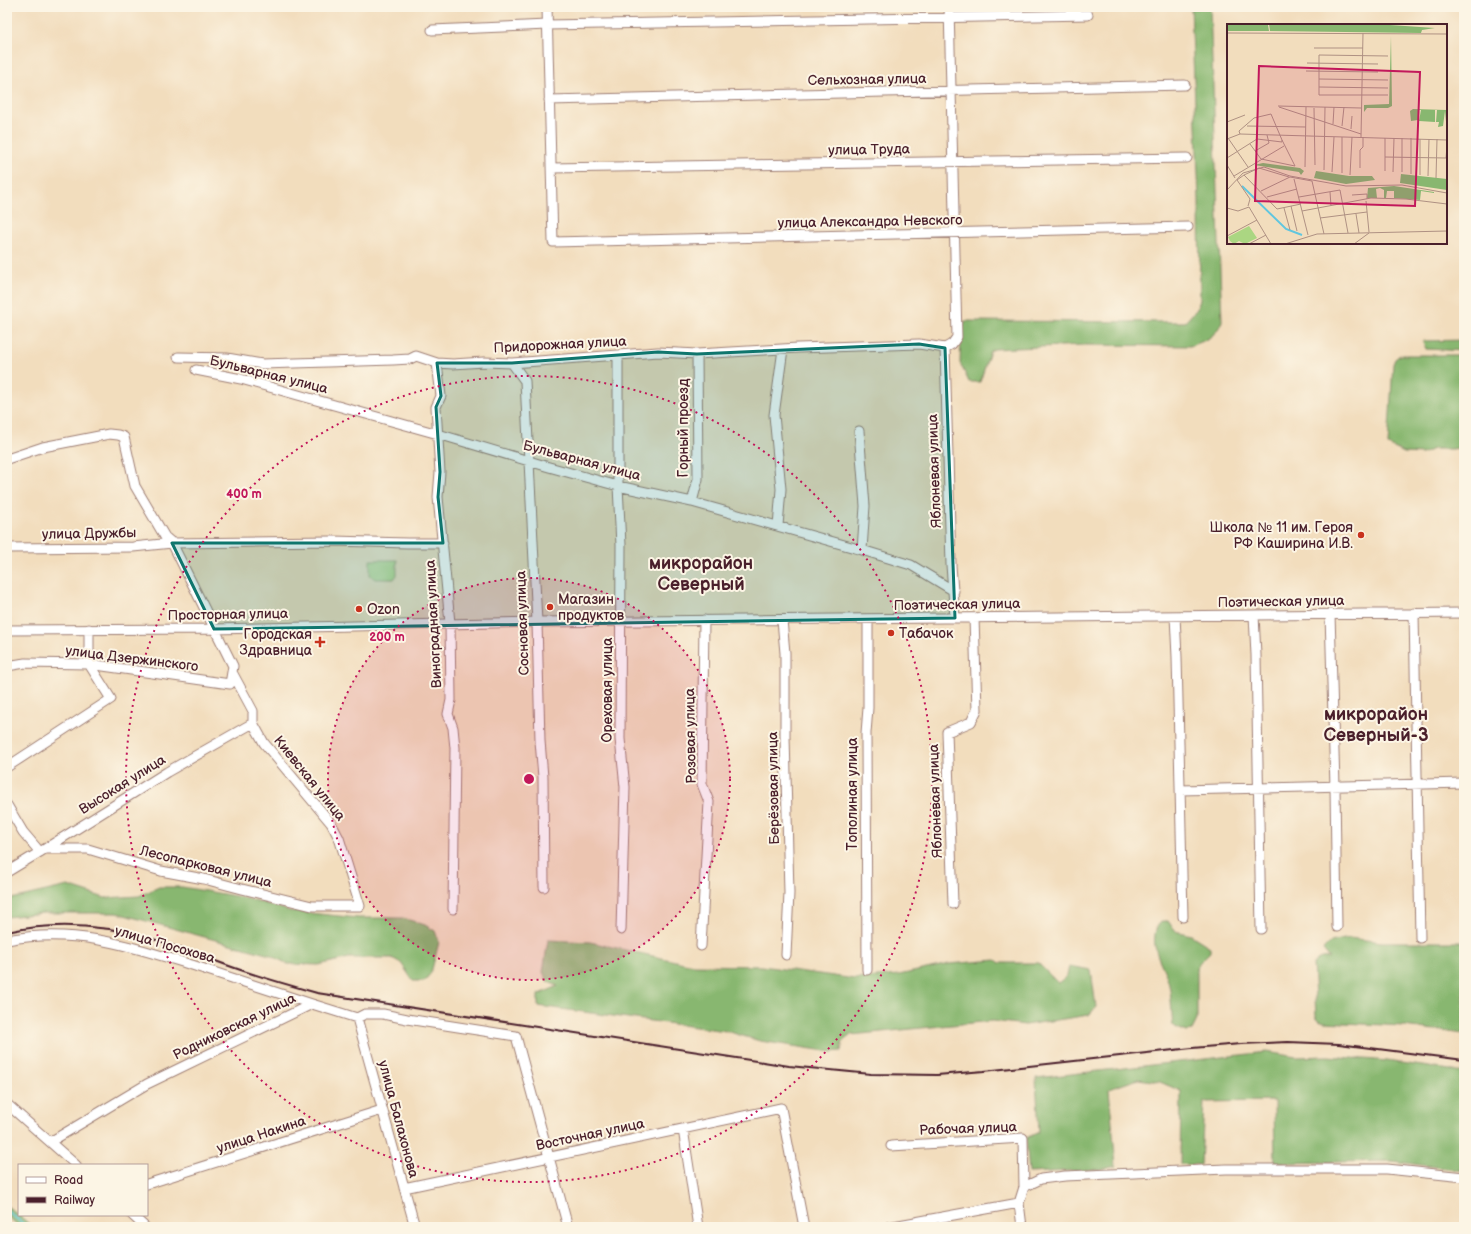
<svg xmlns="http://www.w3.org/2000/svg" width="1471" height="1234" font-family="'Balsamiq Sans',sans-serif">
<rect width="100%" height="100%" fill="#fcf5e5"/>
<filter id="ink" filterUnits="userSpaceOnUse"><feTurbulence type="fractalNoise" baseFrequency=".025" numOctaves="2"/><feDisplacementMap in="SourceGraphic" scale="8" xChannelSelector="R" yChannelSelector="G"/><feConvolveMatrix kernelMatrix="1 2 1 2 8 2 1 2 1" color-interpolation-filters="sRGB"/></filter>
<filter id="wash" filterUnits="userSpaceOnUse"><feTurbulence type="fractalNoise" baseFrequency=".012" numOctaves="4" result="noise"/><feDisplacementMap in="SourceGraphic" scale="16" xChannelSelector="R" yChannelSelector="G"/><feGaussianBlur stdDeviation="0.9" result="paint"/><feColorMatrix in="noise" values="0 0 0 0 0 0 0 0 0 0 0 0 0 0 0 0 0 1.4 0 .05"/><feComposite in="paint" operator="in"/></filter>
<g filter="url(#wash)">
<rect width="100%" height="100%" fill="#f2ddbd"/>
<!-- green -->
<path fill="#abd682" stroke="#7a7a56" d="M370,560h27v15l-3,4h-19l-5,-4z"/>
<!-- forest -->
<path fill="#88b770" stroke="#696b4e" d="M1191,7h19l12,314c-6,16 -17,20 -32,25l-105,-1 -91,4 -4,2 -10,31h-11l-9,-19 1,-31 4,-11 220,1 12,-13 3,-9 -1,-100z
M1464,340v11l-38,-2 -4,-8z
M1400,355h59l3,1 2,39v52l-12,2h-19l-11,5 -18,-1 -16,-8 5,-81 2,-5z
M68,886l37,12 34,-2 20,-9h23l65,11 43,13 68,7h45l22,7 10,6 4,11 -8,31 -7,8h-11l-12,-18 -9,-5h-43l-30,7 -31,-1 -18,-9 -153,-42h-74l-36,4v-17z
M1163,921h5l7,10 16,4 19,12v5l-11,11 -2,6v51l-5,10 -5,2 -10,-4 -4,-3c-2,-14 -1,-30 -5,-44 -5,-17 -16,-29 -13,-47 1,-6 3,-10 8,-13z
M1349,938l33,4h82v92l-60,-8 -80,-4 -5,-2 -3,-4 -3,-52c5,-6 9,-7 17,-6l-7,-8 8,-8z
M548,940l42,2 103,23 69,1 93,13 44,-4 50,-11 47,-4 4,3h38l20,20 9,-7 2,-10 22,4 5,37 -7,8 -64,10 -33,-4 -141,14 -8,6 -2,10 -9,1 -72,-11 -34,-10 -188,-25v-11l20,-9 -10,-4 -5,-10z
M1267,1052l29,5 32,-1 59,5 77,11v99l-72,-10 -117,2 -1,-62 -70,1 -3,63 -21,-1 1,-73 -21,-9 -22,-3 -29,10 7,77 -12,3 -75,4 -3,-35 13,-6 -3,-54z
M7,1207v-1l26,21h-13l-13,-11z"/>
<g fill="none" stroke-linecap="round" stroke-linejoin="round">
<!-- stream -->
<path stroke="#61c6df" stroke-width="2" d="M7,1211l20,16"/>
</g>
</g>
<g filter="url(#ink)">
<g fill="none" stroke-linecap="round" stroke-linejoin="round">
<!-- minor casing -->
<g stroke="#9e7e74" stroke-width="11">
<path id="minor" d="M547,7l6,235 635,-15
M432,30l115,-5 541,-10
M549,100l636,-15
M551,168l636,-10
M945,348l7,-4 5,-7 -8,-330
M945,348l6,217 4,53
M618,355v131l3,59 -1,194 5,48 -4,143
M178,357l49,1 35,6 131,-4 17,-1 6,-3 21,7 16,1 31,-2 28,1 146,-11 39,2 101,-6 121,-4 26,4
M437,363l4,33 -5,11 4,65 -2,25 12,126 1,77 -3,14 5,14 2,20 -2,161
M512,363l13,18 12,241 3,119 3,36 1,110
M196,370l45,9 197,55 111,33 69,19 74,16 170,48 49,15 43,26
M859,431l6,75 -3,44
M7,459l36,-12 56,-11 10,-2 9,1 6,2 11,49 30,51 7,6 61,123 -3,18 -141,-20 -64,-1 -18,3
M692,502l6,-23 -1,-125
M778,526l3,-37 -7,-74 9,-66
M7,548l126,-1 39,-4 161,-2 74,2h36
M1414,613l6,325
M1330,614l5,173 2,140
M1254,615l2,40 5,274
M1175,616l2,41 6,260
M782,620l3,33v83l4,157 -3,62
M7,630l207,-1 323,-7 927,-9
M7,767l104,-68 -22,-35v-35
M1181,790l283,-7
M7,805l16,27 17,20
M46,849h42l73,22 43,8 38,10 70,17h48l-21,-68 -8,-15 -67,-80 -11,-20v-12l-21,-39
M7,872l33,-20 127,-80 86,-49
M953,904l-6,-172 24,-10 6,-12 -3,-92
M7,940c69,-13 123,6 188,26 39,13 78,25 117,38
M701,946l8,-144 -7,-18 2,-164
M867,970l-1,-237 2,-25v-89
M357,1018l58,209
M7,1104l69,61
M683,1129l15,98
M50,1142l97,-58 165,-80 45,14 8,-4h18l24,5 109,17 52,191
M891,1146l132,-8 1,49
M147,1184l235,-74
M404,1188l377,-80 23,119
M132,1215l13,12
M888,1227l131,-24
M1022,1227l-3,-24 5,-16 17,-8 24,-3 161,-7h161l77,8"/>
</g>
<!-- minor -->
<use href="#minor" stroke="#fff" stroke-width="9"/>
<!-- rail -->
<path stroke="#4a1f2b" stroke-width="2" d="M7,932c46,-10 94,-7 139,5 29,8 58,20 86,30 28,10 56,18 85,26l472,73 82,8 66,1 47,-4 208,-23 49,-4 47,-2 51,2 125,16"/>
</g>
</g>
<!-- marked area -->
<path fill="#0f766e" fill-opacity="0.2" stroke="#0f766e" stroke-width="3" stroke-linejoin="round" d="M919,344l26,4 10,270 -741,11 -42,-86h271l-5,-46 2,-25 -4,-65 5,-11 -4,-33h75l146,-11 39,2z"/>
<!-- distance rings -->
<circle cx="529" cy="779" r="201" fill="#c2185b" fill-opacity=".12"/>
<g fill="none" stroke="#c2185b" stroke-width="2" stroke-dasharray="2 4">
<circle cx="529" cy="779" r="201"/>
<circle cx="529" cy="779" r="403"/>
</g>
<!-- markers -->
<g fill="#c8321e" stroke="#fcf5e5" stroke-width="1.5">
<circle cx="1361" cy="535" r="4"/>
<circle cx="550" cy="607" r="4"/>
<circle cx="359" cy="609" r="4"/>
<circle cx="891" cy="633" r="4"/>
<path d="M318 636h4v4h4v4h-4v4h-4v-4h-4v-4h4z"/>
</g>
<g text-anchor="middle" stroke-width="4" stroke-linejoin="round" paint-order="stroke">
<!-- street labels -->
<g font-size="14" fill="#4a1f2b" stroke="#fcf5e5">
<text transform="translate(867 79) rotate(-1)" y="5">Сельхозная улица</text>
<text transform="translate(869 149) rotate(-1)" y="5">улица Труда</text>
<text transform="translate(870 221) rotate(-1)" y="5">улица Александра Невского</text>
<text transform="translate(560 344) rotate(-3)" y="5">Придорожная улица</text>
<text transform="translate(269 374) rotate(14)" y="5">Бульварная улица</text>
<text transform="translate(683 428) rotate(-90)" y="5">Горный проезд</text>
<text transform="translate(582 460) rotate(15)" y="5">Бульварная улица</text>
<text transform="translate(934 471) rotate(-92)" y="5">Яблоневая улица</text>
<text transform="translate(89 533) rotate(-1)" y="5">улица Дружбы</text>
<text transform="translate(1281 601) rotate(-1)" y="5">Поэтическая улица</text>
<text transform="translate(957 604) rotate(-1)" y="5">Поэтическая улица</text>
<text transform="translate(228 614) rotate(-1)" y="5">Просторная улица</text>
<text transform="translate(522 623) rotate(-92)" y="5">Сосновая улица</text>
<text transform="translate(433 624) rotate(-93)" y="5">Виноградная улица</text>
<text transform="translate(132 658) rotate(7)" y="5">улица Дзержинского</text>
<text transform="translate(607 690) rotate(-90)" y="5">Ореховая улица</text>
<text transform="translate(690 736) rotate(-91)" y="5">Розовая улица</text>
<text transform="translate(310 778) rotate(51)" y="5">Киевская улица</text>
<text transform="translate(122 784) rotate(-32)" y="5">Высокая улица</text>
<text transform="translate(773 788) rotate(-91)" y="5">Берёзовая улица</text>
<text transform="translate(852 794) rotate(-90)" y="5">Тополиная улица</text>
<text transform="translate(935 801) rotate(-92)" y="5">Яблоневая улица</text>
<text transform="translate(206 866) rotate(14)" y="5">Лесопарковая улица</text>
<text transform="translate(165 944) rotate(16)" y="5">улица Посохова</text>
<text transform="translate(234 1026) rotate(-26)" y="5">Родниковская улица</text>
<text transform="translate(399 1119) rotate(75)" y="5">улица Балахонова</text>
<text transform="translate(968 1128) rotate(-2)" y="5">Рабочая улица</text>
<text transform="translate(261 1134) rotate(-18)" y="5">улица Накина</text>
<text transform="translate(590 1134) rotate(-12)" y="5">Восточная улица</text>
</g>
<!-- poi labels -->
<g font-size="14" fill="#4a1f2b" stroke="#fcf5e5" text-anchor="start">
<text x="1353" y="532" text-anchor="end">Школа № 11 им. Героя<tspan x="1353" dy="16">РФ Каширина И.В.</tspan></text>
<text x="558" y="604">Магазин<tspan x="558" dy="16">продуктов</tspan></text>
<text x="367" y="614">Ozon</text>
<text x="899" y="638">Табачок</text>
<text x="312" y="639" text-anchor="end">Городская<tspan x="312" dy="16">Здравница</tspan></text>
</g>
<!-- district labels -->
<g font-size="18" font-weight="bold" fill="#4a1f2b" stroke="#fcf5e5">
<text x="701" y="569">микрорайон<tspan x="701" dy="21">Северный</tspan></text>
<text x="1376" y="720">микрорайон<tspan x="1376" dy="21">Северный-3</tspan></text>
</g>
</g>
<!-- overview -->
<g transform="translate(1227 24)">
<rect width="220" height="220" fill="#f2ddbd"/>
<path d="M22,202l8,12 -12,6 -6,-3 -5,3 -4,-3 -2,-4z" fill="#abd682"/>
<path d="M0,0l41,1 1,6h-42zM42,0h106l60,4 -13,2 -1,3 -151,-2zM164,12l1,70 -4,2h-21l-3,4v-7l25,-1zM186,85l34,1v22l-2,-21 -2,15 -5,1 1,-5h-3l1,-12h-2v12l-16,-1 2,-11h-3v10l-7,1 -1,-10zM36,139l37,5 4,3 -3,4 -2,-3 -45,-7zM89,147l33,5h23l3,4 -29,4 -32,-6zM174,150l46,5v11l-47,-7zM167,162l40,6v1l-13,-2 -1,9 -26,-2v-7h-7l-1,7h-2v-8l-4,-2 -4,1 1,9h-10l1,-10z" fill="#88b770"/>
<path fill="none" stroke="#61c6df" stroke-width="2" d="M15,162l44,43 16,6"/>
<path fill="none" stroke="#af9183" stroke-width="1" d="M0,9l220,1M87,24h49M161,32l-69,-1v40h69M80,39l71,1M79,47l72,1M92,55l69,1M92,63l69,1M51,82l83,2M52,83l82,27M87,84l1,57M0,98l18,-7M106,100l1,-17M20,102l59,1M115,102l2,-19M124,105l1,-13M134,113l2,-104M1,114l20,29M0,115l13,-5 207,6M23,120l11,15M28,127l14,-8 -2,-8M158,133l61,1 1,-12M0,134l30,-19 25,3v-2l-11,-26 -17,4 -15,13 1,3M34,135l34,7 -13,-26M0,141l8,13M78,143l1,-60M133,144v-18l3,-3v-10M97,146l1,-63M158,147v-33M105,148l2,-35M166,148l1,-34M175,148v-34M115,149v-36M184,150v-36M17,151l33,34 24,-5M123,151l2,-38M193,151v-36M7,152l50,-30M201,152l1,-37M209,154l1,-39M67,155l14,56M0,166l16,-17 21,-6 26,9 56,10 56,-1 45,8M34,167l29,-14 22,4 12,53M103,168l1,14M125,171l15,-1v5M40,173l30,-8M72,173l41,-7 8,43M139,177l3,31M21,182l2,-7 -13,-19 7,-5 15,-7 30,9M64,182l6,25M0,184l11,3 11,-4 22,37M57,184l6,22M75,187l69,-13 35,1 41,5M129,190l3,19M93,194l47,-6M0,212l30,-16M22,220l17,-9M58,220l32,-10 130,-3M127,220l15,-11"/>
<path fill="#c2185b" fill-opacity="0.15" stroke="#c2185b" stroke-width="2" d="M32,42l161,6 -5,134 -160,-5z"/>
<rect width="220" height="220" fill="none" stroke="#4a1f2b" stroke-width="2"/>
</g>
<circle cx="529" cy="779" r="6" fill="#c2185b" stroke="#fcf5e5" stroke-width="2"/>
<g font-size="12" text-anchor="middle" font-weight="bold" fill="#c2185b" stroke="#fcf5e5" stroke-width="4" stroke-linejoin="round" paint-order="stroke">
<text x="244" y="498">400 m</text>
<text x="387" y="641">200 m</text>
</g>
<!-- margin -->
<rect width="1471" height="1234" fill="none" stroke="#fcf5e5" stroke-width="24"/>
<!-- legend -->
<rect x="18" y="1164" width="130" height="52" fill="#fcf5e5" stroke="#b59f9b"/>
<rect x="26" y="1177" width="20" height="6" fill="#ffffff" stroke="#b59f9b"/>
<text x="54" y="1184" font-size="12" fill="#4a1f2b">Road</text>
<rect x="26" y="1197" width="20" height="6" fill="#4a1f2b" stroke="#b59f9b"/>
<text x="54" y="1204" font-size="12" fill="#4a1f2b">Railway</text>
</svg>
